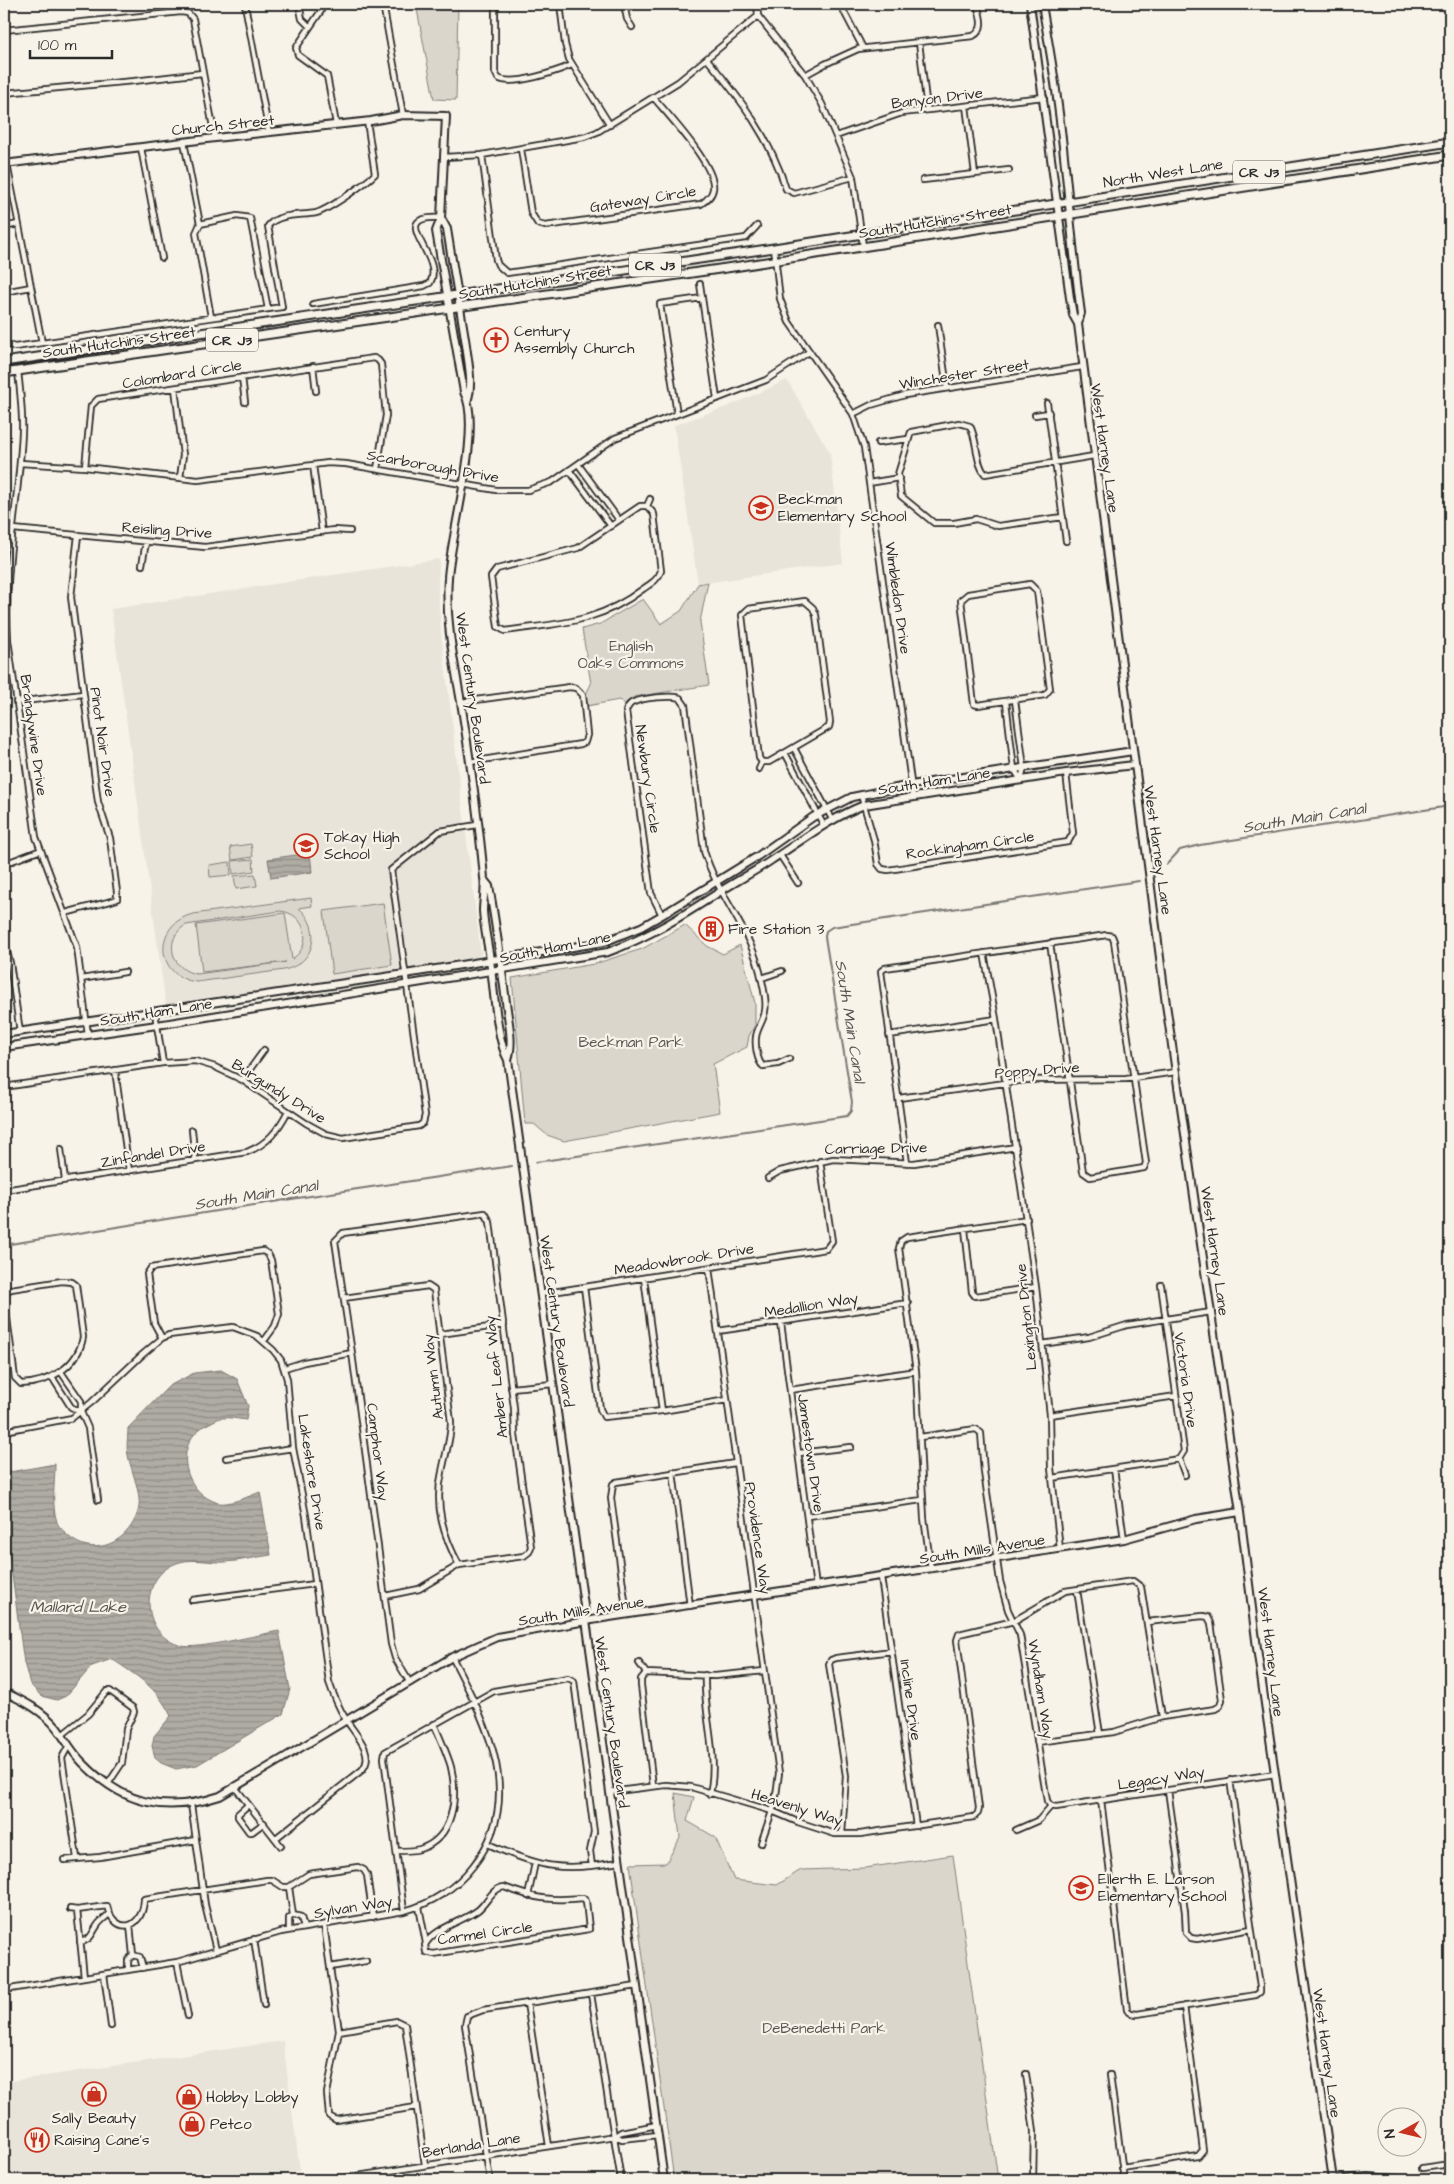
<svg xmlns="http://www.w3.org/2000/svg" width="1454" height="2184" font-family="'Architects Daughter',sans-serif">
<defs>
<pattern id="water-rules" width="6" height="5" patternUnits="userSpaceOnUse" patternTransform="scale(1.25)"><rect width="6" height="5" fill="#afaca4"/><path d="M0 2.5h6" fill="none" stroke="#8f8c86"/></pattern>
</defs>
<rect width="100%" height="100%" fill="#f7f3e8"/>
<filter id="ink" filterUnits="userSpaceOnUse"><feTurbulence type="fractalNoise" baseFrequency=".02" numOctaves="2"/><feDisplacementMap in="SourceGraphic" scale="10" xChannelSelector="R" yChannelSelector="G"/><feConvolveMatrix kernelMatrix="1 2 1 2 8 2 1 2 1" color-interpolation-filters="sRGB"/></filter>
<g filter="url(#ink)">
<!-- built -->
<path fill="#e8e4da" d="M787,380l43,73 13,110 -145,21 -24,-159 55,-19z
M439,559l-1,32 3,42 40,321 -5,5 -310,47 -55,-397z
M283,2041l17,130 -56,9h-234l-6,-37v-61z"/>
<!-- green -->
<path fill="#dad6cc" stroke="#82807c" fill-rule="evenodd" d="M416,4h42l-2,96 -22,-1z
M708,582l-8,40 9,63 -75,12 -9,7 -6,-4 -32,6 -1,-12 5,-10 -9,-55 18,-5 43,-25 18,25 20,-13 17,-27z
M251,844l2,13 -21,3 -2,-13z
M253,859l1,12 -21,3 -1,-13z
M230,862l1,13 -21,2 -1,-12z
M255,874l2,12 -21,3 -2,-13z
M311,898l1,8 -13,2c23,20 17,55 -15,62l-87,12c-42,-4 -45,-58 -4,-68zM280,911c26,2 34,34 12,48l-7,-46 -89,12 6,47 84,-10 -89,12c-26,-3 -34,-36 -11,-49z
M383,903l9,62 -60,9 -8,-63z
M685,925l22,21 16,8 17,-9 15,58v22l-6,11 -2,11 -34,17 7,48 -156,29 -17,-6 -13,-11h-9l-13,-146 82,-14 48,-15z
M675,1793l19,4 -7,24 28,16 19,43 43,5 24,-15 64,-2 88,-13 45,325h-324l-44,-316 36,-1 14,-25z"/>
<!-- water -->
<path fill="url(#water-rules)" stroke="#7a7874" d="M310,853l2,19 -41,6 -3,-19z
M221,1370l16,9 11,27 -2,14c-8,-1 -16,-3 -24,-2 -4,0 -10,4 -14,6 -36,17 -26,69 11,79 10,2 31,-7 41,-11l11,63c-15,2 -30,6 -45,7 -14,1 -32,-4 -46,0 -42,12 -41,73 2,84 14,4 79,-12 97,-15l11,58 -7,25 -86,51 -21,4 -15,-6 -6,-5 -3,-12 2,-10 17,-20c-15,-30 -33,-39 -59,-57l-20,7 -26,30 -9,4 -16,-4 -11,-12 -6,-21 -20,-147v-43l51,-9c0,19 -4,40 2,58 1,4 6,8 9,12 26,26 63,9 72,-23 5,-15 -7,-40 -10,-56 -2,-8 0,-18 0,-27l41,-42 25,-13z"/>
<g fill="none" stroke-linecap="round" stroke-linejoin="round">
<!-- stream -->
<path stroke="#7a7874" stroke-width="2" d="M1167,864l13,-14 20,-5 250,-39
M536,1162l311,-46 4,-5 1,-9 -27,-165 1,-6 6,-4 307,-46
M4,1245l300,-48 208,-31"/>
<!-- street casing -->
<g stroke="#2b2b2b" stroke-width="8">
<path id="street" d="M299,4l3,15 8,8 11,-16v-7
M383,4l20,111
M495,4v68l3,6c15,9 59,-7 74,-13
M560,4l5,40 4,15 41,66
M624,4l3,15 5,8
M757,4l1,12 47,59 17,29 31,73 10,69
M840,4l23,44
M245,5l24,128
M310,27l-14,21 2,7 29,21 9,48
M4,30l177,-18 7,1 5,6 22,119
M919,42l8,67
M707,59c33,39 64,80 79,130l8,4 59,-16
M805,75l20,-11 33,-15 115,-13c13,-7 7,-20 4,-32
M4,93l130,-12 68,-8
M966,106l9,68
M836,136l66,-23 142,-16
M184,142l16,82
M141,148l21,110
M521,149l10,64 7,11 7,2 156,-22c6,-4 11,-8 12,-15 4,-22 -44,-73 -59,-91
M482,155l14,105 2,5 9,8 239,-35 11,-12
M444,157l38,-2 102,-18 13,-5 81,-50 80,-66
M7,164l35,179
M923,180l86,-10
M200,224l37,-8 13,2 18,91
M200,224l-4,9 15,84
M4,227l14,-3
M774,248l6,51 9,23 64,92 11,33 49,349
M700,284l2,14
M4,292l27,-5
M313,304l111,-18 6,-3c16,-26 -47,-68 11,-65
M938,325l9,63
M4,344l11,3 267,-40 -14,-81c10,-13 33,-10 48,-13 12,-3 49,-29 59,-39l-8,-53
M313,366l3,25
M18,371c2,20 5,41 4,61 -3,70 -19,138 -14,208l28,197 41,110 11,88
M242,377l3,25
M175,388l8,67 -3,23
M1047,403l19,138
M677,414l-17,-110 42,-6 15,101
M853,414l18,-9 34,-10 177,-28
M1035,415l14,-2
M878,443l30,-4
M20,463l65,4 113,13 130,-17 18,1 150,26h32l24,-8 63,-44 151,-58 43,-28
M578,464l41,56
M313,465l9,67
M85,467l6,-61 7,-7 276,-41 4,2 3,4 5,51 -9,54
M569,470l42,56
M869,483l30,-5
M640,506h7l7,8 7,57c-3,9 -11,13 -18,18 -46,35 -84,34 -138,42l-7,-4 -7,-50 6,-8 81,-21z
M647,506l3,-7
M1063,517l-65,9 -22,-7 -22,4h-20l-33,-27 -3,-22 13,-42 48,-9 11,3c8,15 5,36 15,48l109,-18
M13,529l192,18 129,-17 16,1
M142,565l4,-23
M1030,584l7,7 13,98 -5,6 -67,10 -4,-1 -13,-104 7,-6z
M805,601l8,7 3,7 14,107 -1,5 -60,35h-7l-3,-4 -17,-143 6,-6z
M1015,700l9,68 -3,12
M16,702l67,-8
M461,702l109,-15 6,1 7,7 4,40 -2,7 -4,2 -111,18
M1006,702l8,67 7,11
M794,748l38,71
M785,753l38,71
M759,769l3,-7
M861,795l13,45 4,24 4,5 6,1 180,-28 5,-9 -7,-60
M780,855l18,28
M4,864l37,-14
M66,913c8,-3 48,-12 51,-14v-7l-7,-54 -12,-36 -27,-205 7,-62
M662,915l-11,-22 -25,-182c2,-4 3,-8 8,-9 9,-4 37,-7 46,-4l5,7 19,146c14,47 49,80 58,130 2,9 5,21 3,30 -1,9 -8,17 -9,26 -1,8 1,24 7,29l15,-2 11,-5
M4,940l6,23 10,69
M984,953l12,66 40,268 14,128 1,53 9,81
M762,978l20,-7
M81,979l44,-7
M155,1013l8,50
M889,1035l107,-16
M115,1070l14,101
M242,1080l22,-30
M4,1087l159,-24 32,-2 20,6 27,13 64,43 20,11 17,4 76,-12 4,-3 2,-8 -34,-245 49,-39 37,-6
M899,1098l127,-18 100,-1 50,-7
M192,1130l3,30
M61,1149l4,31
M907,1163l-26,-192 4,-3 222,-33 5,1 2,5 32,222 -2,5 -54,9 -7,-5 -33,-229
M768,1178l12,-7 53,-12 81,4 102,-16
M4,1190l243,-38c21,-8 31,-22 41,-41
M965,1229l7,63 3,4 61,-9
M709,1268l70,505 -4,30 -14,40
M644,1278l18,133
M62,1281l10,1 4,3 7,52c-5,30 -34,46 -62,47l-6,-6 -11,-82 2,-4 5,-3z
M1161,1285l23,166 -5,8 6,16
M584,1287l16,122 4,8 58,-6 65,-11
M540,1294l286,-45 6,-8 -12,-80
M344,1298l84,-12 6,4 17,132c0,17 -6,33 -9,50 -8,33 1,63 17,93
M781,1323l35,264
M718,1331l190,-28
M440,1334l64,-9
M162,1338l-8,-15 -7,-49 4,-6 112,-17 5,3 3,6 8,54 -4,12 -11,15
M1042,1344l47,-7 38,-12 84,-13
M285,1368l19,-6 48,-9
M61,1372l20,29v11l7,16 10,72
M52,1377l19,30 10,5
M511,1388l42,-4
M790,1390l126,-19
M1050,1415l126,-19
M4,1431l68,-13 20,-16 50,-47 20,-17 7,-3 64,-8 24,9 16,14 8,10 6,19 6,69 13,68 23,166c4,12 9,24 16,36 7,13 32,35 17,52l-86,68
M920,1437l56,-8 5,4 3,39 16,109 8,29 12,25 27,166 4,5
M799,1453l52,-6
M226,1458l67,-10
M1114,1469l10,70
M673,1472l17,134
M1052,1478l127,-19
M808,1516l114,-16
M931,1569l-7,-51 -8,-147 -17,-123 2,-7 6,-4 120,-18
M881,1577l35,249
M1077,1590l23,144
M385,1596l34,-7 40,-24 65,-9 5,-4 2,-5 -16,-112 -1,-27 -24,-186 -5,-9 -142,20 -8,8 17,112 39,291 4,14 15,25
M192,1600l123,-16
M627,1615l-16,-117 2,-14 3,-2 119,-19
M639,1663l7,10
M646,1673l69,3 49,-5
M646,1673l-5,6v6l12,101
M705,1675c-2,40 14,79 5,119
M62,1735l26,-21 19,-23h3l23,17 1,4 -8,17 -4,34 -14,21
M1037,1742l77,-10 48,-15 53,-8 5,-3 2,-6 -11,-77 -3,-6 -5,-1 -56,6
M69,1745l-7,13 15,100
M234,1786l47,60
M1168,1790l17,122 1,21 5,5 6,1 54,-10
M609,1792l57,-7 25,2 81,24 26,11 37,12h25l114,-17 4,-4 1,-5 -22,-168 2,-6 55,-13 51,-30 68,-10 8,6 21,130
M1101,1800l26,210 4,3 6,1 119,-19 4,-3v-5l-30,-207
M191,1804l14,101 11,45
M248,1805l-10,9v3l11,15h3l12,-9
M1051,1806l5,1 219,-33
M1016,1830l23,-10 12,-14
M842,1834l4,-58 -17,-112 2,-4 5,-2 56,-7
M488,1844c53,24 74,28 131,18
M397,1851c8,0 16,0 23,-2 34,-11 38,-52 31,-82 -4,-14 -11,-29 -17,-43
M64,1860l36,-3 96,-17
M289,1887l4,28
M504,1887c31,12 46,14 79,11l3,3 3,28 -156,25 -7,-2 -1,-7c9,-17 37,-23 53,-35 9,-7 14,-22 26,-23z
M528,1896l7,-33
M419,1907l7,36
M70,1909l7,1 30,-4c7,29 36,25 37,-7l123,-19h5l11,7h6l20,-13 49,-7 6,3 3,5 6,42
M77,1910l7,67
M404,1911l-20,-153 1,-6 109,-61 74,-13 6,3 20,151 -4,19 2,15
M324,1925l15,106 -12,62 2,23 7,4 80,-13
M289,1930v-12l4,-3 8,2 3,11
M254,1939l10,66
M80,1942c11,-2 11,-7 17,-16 3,-5 8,-8 12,-12
M133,1955l7,2 3,11
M177,1962l11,54
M330,1967l36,-6
M128,1970v-10l5,-5 -3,-30
M104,1974l7,52
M4,1990l173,-28 104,-30 123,-21c27,-7 52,-23 69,-45 54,-68 13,-143 -21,-209
M591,1994l30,186
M527,2003l22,143
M339,2031l58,-10 8,4 20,140
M1026,2074l8,57 -1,49
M1110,2075l14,105
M615,2136l6,-4 36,-7
M1122,2168l76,-12 5,-6 -19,-144
M1422,2168l28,-4
M332,2180l283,-44 7,3 36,-4
M490,2180l-25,-155 2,-9 16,-6 154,-24"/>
</g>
<!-- secondary casing -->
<g stroke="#2b2b2b" stroke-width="10">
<path id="secondary" d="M1030,4l40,294 3,17 5,9 88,680 74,508 17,136 76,532
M1042,4c5,31 11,62 15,94 10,71 14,143 24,215l-3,11
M4,164l211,-26 156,-17 32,-6 43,1 -5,102 6,11c6,38 13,77 19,116 2,17 7,37 2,54
M441,218l-5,13 28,161c19,35 -14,144 -16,186 -3,42 6,83 13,124 9,58 18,117 23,176 2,10 -1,22 -1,33 1,16 5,33 7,49 4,26 6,79 18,100l156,1120
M485,881l4,5c7,38 12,77 17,116 2,18 8,40 2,58
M4,1034l401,-60 199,-32 37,-15 21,-12 96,-59 55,-39 39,-20 59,-12 222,-34
M4,1047l153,-22 451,-73c41,-15 76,-37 113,-61 17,-11 35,-20 52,-32 31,-20 56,-40 91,-54l202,-32 68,-8
M4,1692c20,9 39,19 53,36 8,11 15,24 25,34 40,42 83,52 138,34l232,-139 45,-20 106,-19 521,-79 72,-20 44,-7
M1332,2180l36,-3 42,3"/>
</g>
<!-- primary casing -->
<g stroke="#2b2b2b" stroke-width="11">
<path id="primary" d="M4,362l770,-114 676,-106
M4,373l736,-107 710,-111"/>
</g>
<!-- street -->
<use href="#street" stroke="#f7f3e8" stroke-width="4.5"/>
<!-- secondary -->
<use href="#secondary" stroke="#f7f3e8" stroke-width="6"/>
<!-- primary -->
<use href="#primary" stroke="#f7f3e8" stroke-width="7"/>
</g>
</g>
<!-- icons -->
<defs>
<g id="church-ring" transform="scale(1.25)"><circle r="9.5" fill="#f7f3e8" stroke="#c8321e" stroke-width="1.5"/><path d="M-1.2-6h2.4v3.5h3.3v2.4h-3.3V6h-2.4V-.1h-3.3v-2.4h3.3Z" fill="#c8321e"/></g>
<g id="school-ring" transform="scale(1.25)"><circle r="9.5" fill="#f7f3e8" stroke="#c8321e" stroke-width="1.5"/><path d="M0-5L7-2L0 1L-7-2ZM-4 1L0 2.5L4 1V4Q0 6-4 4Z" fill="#c8321e"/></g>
<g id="building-ring" transform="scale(1.25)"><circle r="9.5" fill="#f7f3e8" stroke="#c8321e" stroke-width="1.5"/><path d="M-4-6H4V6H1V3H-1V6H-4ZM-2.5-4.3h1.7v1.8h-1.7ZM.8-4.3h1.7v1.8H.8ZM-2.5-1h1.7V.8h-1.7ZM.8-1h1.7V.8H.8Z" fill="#c8321e"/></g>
<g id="shop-ring" transform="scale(1.25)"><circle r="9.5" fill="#f7f3e8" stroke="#c8321e" stroke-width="1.5"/><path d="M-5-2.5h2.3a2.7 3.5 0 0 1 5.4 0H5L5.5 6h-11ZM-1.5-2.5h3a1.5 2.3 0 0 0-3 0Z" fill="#c8321e"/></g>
<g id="restaurant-ring" transform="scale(1.25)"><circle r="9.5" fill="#f7f3e8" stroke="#c8321e" stroke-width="1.5"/><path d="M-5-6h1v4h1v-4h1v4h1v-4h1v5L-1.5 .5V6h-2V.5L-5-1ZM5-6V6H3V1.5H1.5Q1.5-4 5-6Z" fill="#c8321e"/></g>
</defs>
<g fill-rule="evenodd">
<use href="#church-ring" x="496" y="340"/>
<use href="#school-ring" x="761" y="508"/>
<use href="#school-ring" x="306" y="846"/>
<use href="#building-ring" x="711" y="929"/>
<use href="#school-ring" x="1081" y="1888"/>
<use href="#shop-ring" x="94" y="2094"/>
<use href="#shop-ring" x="189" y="2097"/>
<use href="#shop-ring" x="192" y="2124"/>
<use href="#restaurant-ring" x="37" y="2140"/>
</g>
<g text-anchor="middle" stroke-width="4.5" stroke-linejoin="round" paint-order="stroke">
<!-- shield labels -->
<g fill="#f7f3e8" stroke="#686764" stroke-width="1">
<rect x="1233" y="160.5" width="52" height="23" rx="4"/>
<rect x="629" y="253.5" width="52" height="23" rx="4"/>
<rect x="206" y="328.5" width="52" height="23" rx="4"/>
</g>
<g font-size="14" font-weight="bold" fill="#2b2b2b">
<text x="1259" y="177">CR J3</text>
<text x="655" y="270">CR J3</text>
<text x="232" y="345">CR J3</text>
</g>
<!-- street labels -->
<g font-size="15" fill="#2b2b2b" stroke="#f7f3e8">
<text transform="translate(937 98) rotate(-7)" y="5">Banyon Drive</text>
<text transform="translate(223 125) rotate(-6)" y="5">Church Street</text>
<text transform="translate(1163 173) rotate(-9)" y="5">North West Lane</text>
<text transform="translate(643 199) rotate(-9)" y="5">Gateway Circle</text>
<text transform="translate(935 221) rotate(-9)" y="5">South Hutchins Street</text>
<text transform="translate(535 282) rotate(-9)" y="5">South Hutchins Street</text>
<text transform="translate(119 342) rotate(-8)" y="5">South Hutchins Street</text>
<text transform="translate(182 374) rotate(-9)" y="5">Colombard Circle</text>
<text transform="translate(964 374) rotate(-9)" y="5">Winchester Street</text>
<text transform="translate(1105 448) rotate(82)" y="5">West Harney Lane</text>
<text transform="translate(433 466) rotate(10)" y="5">Scarborough Drive</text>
<text transform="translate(167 530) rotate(4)" y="5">Reisling Drive</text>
<text transform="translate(898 598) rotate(82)" y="5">Wimbledon Drive</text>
<text transform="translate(473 698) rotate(82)" y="5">West Century Boulevard</text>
<text transform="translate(34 735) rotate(82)" y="5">Brandywine Drive</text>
<text transform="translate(103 742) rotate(82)" y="5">Pinot Noir Drive</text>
<text transform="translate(648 779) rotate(82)" y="5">Newbury Circle</text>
<text transform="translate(934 781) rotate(-9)" y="5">South Ham Lane</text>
<text transform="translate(970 845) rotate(-8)" y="5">Rockingham Circle</text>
<text transform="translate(1158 850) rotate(82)" y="5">West Harney Lane</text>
<text transform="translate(555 947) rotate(-11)" y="5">South Ham Lane</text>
<text transform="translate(156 1012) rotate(-9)" y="5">South Ham Lane</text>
<text transform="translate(1037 1070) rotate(-4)" y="5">Poppy Drive</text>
<text transform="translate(279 1091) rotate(32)" y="5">Burgundy Drive</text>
<text transform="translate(876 1148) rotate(-1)" y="5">Carriage Drive</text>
<text transform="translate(153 1154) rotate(-9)" y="5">Zinfandel Drive</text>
<text transform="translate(1215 1251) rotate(82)" y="5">West Harney Lane</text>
<text transform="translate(684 1259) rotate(-9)" y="5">Meadowbrook Drive</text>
<text transform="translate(811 1305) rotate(-9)" y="5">Medallion Way</text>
<text transform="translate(1026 1317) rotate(-96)" y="5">Lexington Drive</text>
<text transform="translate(557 1321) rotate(82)" y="5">West Century Boulevard</text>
<text transform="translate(433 1377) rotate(-97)" y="5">Autumn Way</text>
<text transform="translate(496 1377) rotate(-96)" y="5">Amber Leaf Way</text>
<text transform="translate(1186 1380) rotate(82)" y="5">Victoria Drive</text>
<text transform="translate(378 1452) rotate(83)" y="5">Camphor Way</text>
<text transform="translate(811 1453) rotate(82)" y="5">Jamestown Drive</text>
<text transform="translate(312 1472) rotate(81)" y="5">Lakeshore Drive</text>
<text transform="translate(758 1538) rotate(82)" y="5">Providence Way</text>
<text transform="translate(982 1549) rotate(-9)" y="5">South Mills Avenue</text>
<text transform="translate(581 1611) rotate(-9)" y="5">South Mills Avenue</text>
<text transform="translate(1271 1652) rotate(83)" y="5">West Harney Lane</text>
<text transform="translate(1041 1689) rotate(81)" y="5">Wyndham Way</text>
<text transform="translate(911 1700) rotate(82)" y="5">Incline Drive</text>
<text transform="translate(612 1722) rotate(82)" y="5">West Century Boulevard</text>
<text transform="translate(1161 1778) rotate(-9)" y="5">Legacy Way</text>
<text transform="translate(797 1807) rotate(17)" y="5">Heavenly Way</text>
<text transform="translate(353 1907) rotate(-9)" y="5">Sylvan Way</text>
<text transform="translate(485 1933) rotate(-8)" y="5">Carmel Circle</text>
<text transform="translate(1327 2053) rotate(82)" y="5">West Harney Lane</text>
<text transform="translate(471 2145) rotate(-9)" y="5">Berlanda Lane</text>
</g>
<!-- poi labels -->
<g font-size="15" fill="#2b2b2b" stroke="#f7f3e8" text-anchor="start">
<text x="514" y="336">Century<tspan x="514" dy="17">Assembly Church</tspan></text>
<text x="778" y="504">Beckman<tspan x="778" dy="17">Elementary School</tspan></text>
<text x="324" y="842">Tokay High<tspan x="324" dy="17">School</tspan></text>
<text x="728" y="934">Fire Station 3</text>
<text x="1098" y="1884">Ellerth E. Larson<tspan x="1098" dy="17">Elementary School</tspan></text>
<text x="206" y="2102">Hobby Lobby</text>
<text x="94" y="2123" text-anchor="middle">Sally Beauty</text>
<text x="210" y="2129">Petco</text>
<text x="54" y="2145">Raising Cane's</text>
</g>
<!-- park labels -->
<g font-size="15" fill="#575653" stroke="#f7f3e8">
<text x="631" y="651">English<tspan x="631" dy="17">Oaks Commons</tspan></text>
<text x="631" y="1047">Beckman Park</text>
<text x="824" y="2033">DeBenedetti Park</text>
</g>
<!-- water labels -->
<g font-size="16" font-style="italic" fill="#53524f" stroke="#f7f3e8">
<text transform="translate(1304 817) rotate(-9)" y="6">South Main Canal</text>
<text transform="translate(851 1021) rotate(81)" y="6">South Main Canal</text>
<text transform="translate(256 1194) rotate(-9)" y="6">South Main Canal</text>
<text x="78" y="1612">Mallard Lake</text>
</g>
</g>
<!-- margin -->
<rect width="1454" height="2184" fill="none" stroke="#f7f3e8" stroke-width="20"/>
<rect x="10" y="10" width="1434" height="2164" fill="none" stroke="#2b2b2b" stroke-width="2" filter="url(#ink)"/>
<!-- north arrow -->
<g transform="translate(1402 2132) rotate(262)"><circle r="24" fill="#f7f3e8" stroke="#a5a39c"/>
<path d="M0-4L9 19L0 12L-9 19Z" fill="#c8321e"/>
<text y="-8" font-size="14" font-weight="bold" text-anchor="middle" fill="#2b2b2b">N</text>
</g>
<!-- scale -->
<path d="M30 50v8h82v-8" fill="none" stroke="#2b2b2b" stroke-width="2.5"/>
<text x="38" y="50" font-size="15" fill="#2b2b2b" stroke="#f7f3e8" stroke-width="4" paint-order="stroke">100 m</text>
</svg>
